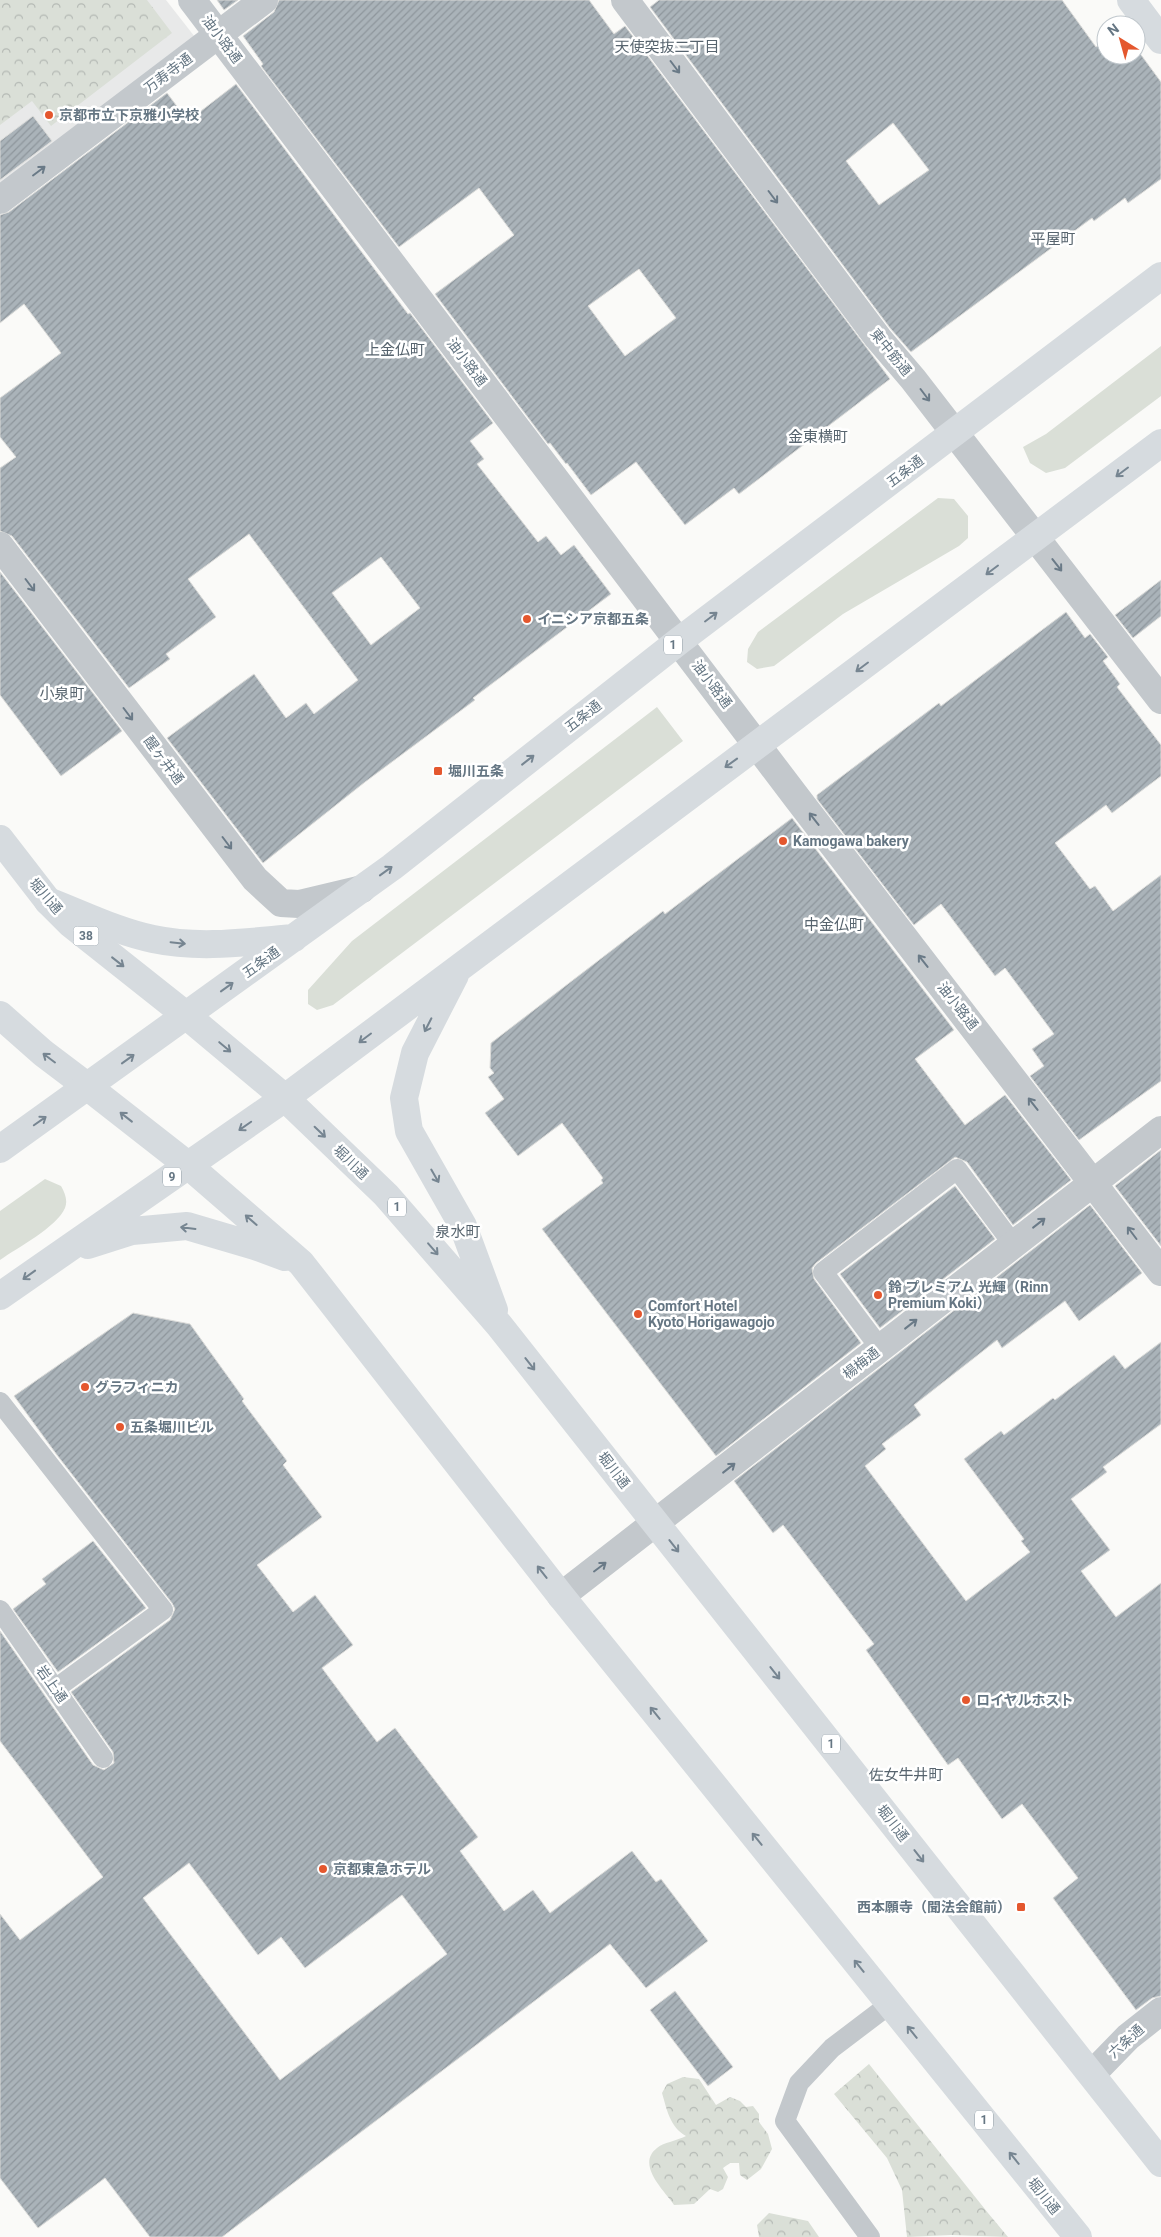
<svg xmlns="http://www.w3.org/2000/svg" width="1161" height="2237" font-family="Roboto,'Noto Sans JP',sans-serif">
<defs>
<pattern id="forest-crowns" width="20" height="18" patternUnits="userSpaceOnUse" patternTransform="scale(1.25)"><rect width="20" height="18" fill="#dadfd7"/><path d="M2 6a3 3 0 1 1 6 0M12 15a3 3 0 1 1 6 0" fill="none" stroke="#b4b9b4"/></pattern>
<pattern id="building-hatch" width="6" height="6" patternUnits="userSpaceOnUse" patternTransform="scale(1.25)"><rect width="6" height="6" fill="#aab3b9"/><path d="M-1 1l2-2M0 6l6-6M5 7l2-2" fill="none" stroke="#8e969c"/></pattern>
</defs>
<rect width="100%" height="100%" fill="#fafaf8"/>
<!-- built -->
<path fill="#e8e9e9" d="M0,0h166l32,41 -198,147z"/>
<!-- grass -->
<path fill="#dadfd7" d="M1161,346v50l-96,72 -19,5 -16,-10 -7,-16 23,-13z
M938,498l16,1 14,17v22l-9,8 -116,68 -69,52 -17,3 -10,-7 1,-13 10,-17z
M657,707l26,34 -350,264 -16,5 -9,-6v-14l44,-49z
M45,1179l16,7c4,7 7,15 4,22 -8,19 -48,40 -65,52v-49z"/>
<!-- forest -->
<path fill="url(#forest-crowns)" d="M0,0h147l25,33 -121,93 -19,-25 -32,24z
M869,2064l119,149 20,24 -57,-2 -44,2 -5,-47 -15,-32 -53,-64z
M683,2077l16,2 17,26 14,-8 10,4 6,6 7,-1 6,8v8l9,12 4,15 -11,20 -14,11 -7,-5 -1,-12h-9l-7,5 5,9 -5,12 -5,3 -8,-3 -16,15 -20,1c-8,-13 -39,-40 -17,-57 5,-5 22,-8 29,-12 -16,-9 -19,-26 -24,-43l5,-9z
M769,2213l39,8 11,16h-60l-2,-12z"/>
<!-- building -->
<path fill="url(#building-hatch)" stroke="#dcdcda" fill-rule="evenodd" d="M217,0h21l-14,10z
M279,0h310l25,34 11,-8 265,353 -151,115 -5,-6 -49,37 -49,-63 -45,33 -24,-32 -1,1 -16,-21 -2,1 -113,-150 79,-59 -35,-47 -80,59 -138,-181 2,-2 -20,-28 31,-24zM639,269l37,49 -51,38 -37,-50z
M659,0h403l34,47 10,-7v15h30v-7l25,34v97l-33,24 -3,-5 -31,23 -2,-3 -181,134 -21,-24 -240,-321zM893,123l36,47 -50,35 -33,-44z
M236,84l172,230 2,-1 83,110 -23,18 14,18 -7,5 61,78 8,-6 15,19 13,-10 37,49 -138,104 2,2 -110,82 -102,81 -96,-125 87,-64 32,44 20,-15 8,11 44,-34 -109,-146 -61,45 28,38 -50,37 4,5 -41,29 -117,-152 -12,-5v-63l16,-11 -16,-20v-39l61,-45 -37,-49 -24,19v-108l9,-3 158,-119 21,28zM381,557l39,51 -49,37 -39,-52z
M33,116l19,25 -52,39v-39z
M0,572l122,159 -61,45 -61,-81z
M1161,580v36l-28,22 -18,-23z
M1066,612l19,26 5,-4 18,23 -5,4 17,23 -3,3 44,58v31l-49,37 -6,-8 -51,38 35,46 5,-3 18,25 48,-36v206l-82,59 -49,-64 14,-10 -12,-17 22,-15 -49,-66 -10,8 -54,-72 -27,21 -97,-126v-4l122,-92 2,3z
M792,818l162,212 -39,29 50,66 40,-30 66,85 -58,45 -46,-63 -12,-5 -139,106 -4,5 2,11 47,64 -145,113 -174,-227 61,-46 -2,-3 2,-2 -41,-55 -44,33 -33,-43 19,-14 -16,-22 6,-4 -4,-5 1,-25 172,-132 2,3z
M1161,1150v96l-46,-60z
M955,1186l40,53 -115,89 -40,-54z
M1090,1205l52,68 -63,48 -14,-20 -63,47 -5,-8 -83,65 7,10 -39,29 4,5 -21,17 101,135 64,-49 -9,-11 3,-2 -60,-80 37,-28 3,4 49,-37 2,2 59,-45 11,14 36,-27v82l-58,43 4,5 -36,27 39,51 -29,21 35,46 45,-34v413l-9,2 -16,12 -83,-112 25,-20 -56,-74 -20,15 -44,-61 -10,7 -82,-115 8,-6 -91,-119 -10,8 -39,-52z
M133,1313l57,11 54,75 -2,2 45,60 -4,4 39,52 -65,48 36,47 22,-17 38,50 -31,23 55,74 18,-14 83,109 -18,14 44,60 29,-21 17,23 82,-62 24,31 5,-3 47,62 -62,47 -36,-44 -388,293h-72l-45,-59 -67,50 -38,-50v-264l20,26 83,-63 -103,-136v-110l93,134 11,5 10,-7 -1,-11 -42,-60 99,-72 5,-11 -3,-6 -115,-148 -43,-59zM189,1863l69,92 23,-18 24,31 97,-73 45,59 -167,126 -137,-182z
M93,1541l53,67 -88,64 -45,-63 33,-25 -4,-5z
M675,1991l58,76 -25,19 -58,-76z"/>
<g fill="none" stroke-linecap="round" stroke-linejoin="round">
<!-- lane -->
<path stroke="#c3c8cc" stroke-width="20" d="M880,1348l-57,-76 134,-103 56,75
M0,1402l163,208 -108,79
M0,1610l103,148
M870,2237l-85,-116 14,-38 33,-35 58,-44"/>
<!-- street -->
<path stroke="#c3c8cc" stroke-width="28" d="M192,0l605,798 364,474
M625,0l253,338 35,41 248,321
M0,200l264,-200
M0,546l255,333 26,24 18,1 63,-15
M561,1596l600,-466
M1092,2074l36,-37 33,-26"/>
<!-- secondary -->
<path stroke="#d6dbdf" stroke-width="28" d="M1131,0l30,40"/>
<!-- primary -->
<path stroke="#d6dbdf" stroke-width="28" d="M0,839l48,62 23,23 116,92
M0,1015l43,38 45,34"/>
<!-- highway -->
<path stroke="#d6dbdf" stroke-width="28" d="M48,901c34,13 70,31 105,38 47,10 94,3 141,-1
M455,975l-40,78 -11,45 5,33 54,95 31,84
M187,1016l98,82 101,97 113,130 662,838
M88,1087l101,79 112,97 260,333 517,641
M0,1149l392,-282 287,-226 482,-365
M88,1245l44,-14 55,-5 68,20 30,11
M0,1296l285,-198 876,-655"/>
</g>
<!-- one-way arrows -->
<defs><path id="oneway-shaft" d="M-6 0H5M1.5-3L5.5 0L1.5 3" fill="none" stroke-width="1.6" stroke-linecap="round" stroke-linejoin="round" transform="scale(1.25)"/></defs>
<g stroke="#6a7a87">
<use href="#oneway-shaft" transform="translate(675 67) rotate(53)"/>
<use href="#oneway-shaft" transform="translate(39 171) rotate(-37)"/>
<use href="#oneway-shaft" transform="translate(773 197) rotate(53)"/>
<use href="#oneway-shaft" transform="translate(925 395) rotate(53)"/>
<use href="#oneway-shaft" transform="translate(1057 565) rotate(52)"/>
<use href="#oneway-shaft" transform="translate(30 585) rotate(53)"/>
<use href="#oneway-shaft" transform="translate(128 714) rotate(53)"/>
<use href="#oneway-shaft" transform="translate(814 819) rotate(-128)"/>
<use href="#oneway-shaft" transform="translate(227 843) rotate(53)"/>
<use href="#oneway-shaft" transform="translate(923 961) rotate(-128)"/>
<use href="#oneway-shaft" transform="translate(1033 1104) rotate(-128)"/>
<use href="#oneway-shaft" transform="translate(1039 1223) rotate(-38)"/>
<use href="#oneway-shaft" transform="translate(1132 1233) rotate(-127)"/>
<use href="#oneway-shaft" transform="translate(911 1324) rotate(-38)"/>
<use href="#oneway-shaft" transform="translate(729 1468) rotate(-38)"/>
<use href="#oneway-shaft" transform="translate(600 1567) rotate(-37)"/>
</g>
<g stroke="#768591">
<use href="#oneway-shaft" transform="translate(1122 472) rotate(143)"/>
<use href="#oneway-shaft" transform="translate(992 570) rotate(143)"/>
<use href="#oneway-shaft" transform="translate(711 617) rotate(-37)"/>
<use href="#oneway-shaft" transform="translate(862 667) rotate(143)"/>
<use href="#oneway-shaft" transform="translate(528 760) rotate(-38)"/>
<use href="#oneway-shaft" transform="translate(731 763) rotate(144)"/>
<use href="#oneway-shaft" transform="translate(386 871) rotate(-36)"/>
<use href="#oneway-shaft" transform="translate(178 943) rotate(6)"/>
<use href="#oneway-shaft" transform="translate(118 962) rotate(38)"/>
<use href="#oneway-shaft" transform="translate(227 987) rotate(-36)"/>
<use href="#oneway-shaft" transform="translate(428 1025) rotate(117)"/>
<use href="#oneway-shaft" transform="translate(365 1038) rotate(143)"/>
<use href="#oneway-shaft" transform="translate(225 1047) rotate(40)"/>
<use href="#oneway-shaft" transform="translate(49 1058) rotate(-143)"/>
<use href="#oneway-shaft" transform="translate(128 1059) rotate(-36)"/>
<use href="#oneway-shaft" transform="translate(126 1117) rotate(-142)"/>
<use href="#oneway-shaft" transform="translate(40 1121) rotate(-35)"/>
<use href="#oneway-shaft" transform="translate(245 1126) rotate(145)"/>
<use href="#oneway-shaft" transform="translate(320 1132) rotate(44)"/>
<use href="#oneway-shaft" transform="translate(435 1176) rotate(60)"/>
<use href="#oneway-shaft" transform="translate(251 1220) rotate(-139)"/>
<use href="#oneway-shaft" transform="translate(188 1228) rotate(-173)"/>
<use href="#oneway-shaft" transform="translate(433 1249) rotate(49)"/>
<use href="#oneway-shaft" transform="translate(29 1275) rotate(144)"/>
<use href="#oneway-shaft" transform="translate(530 1364) rotate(52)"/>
<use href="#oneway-shaft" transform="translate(674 1546) rotate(52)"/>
<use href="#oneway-shaft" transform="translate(542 1572) rotate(-128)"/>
<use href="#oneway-shaft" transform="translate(775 1673) rotate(52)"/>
<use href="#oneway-shaft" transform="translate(655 1713) rotate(-129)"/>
<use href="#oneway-shaft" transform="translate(757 1839) rotate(-129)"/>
<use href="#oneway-shaft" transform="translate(919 1856) rotate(52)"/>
<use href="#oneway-shaft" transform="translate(859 1966) rotate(-129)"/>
<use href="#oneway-shaft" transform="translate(912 2032) rotate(-129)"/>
<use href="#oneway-shaft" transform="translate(1014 2158) rotate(-129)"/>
</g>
<!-- markers -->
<g fill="#e4572e" stroke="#fff" stroke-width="2">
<circle cx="49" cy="115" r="5"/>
<circle cx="527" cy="619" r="5"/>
<rect x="433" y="766" width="10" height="10" rx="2.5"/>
<circle cx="783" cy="841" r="5"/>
<circle cx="878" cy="1295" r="5"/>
<circle cx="638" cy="1314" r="5"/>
<circle cx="85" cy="1387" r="5"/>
<circle cx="120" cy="1427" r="5"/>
<circle cx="966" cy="1700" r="5"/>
<circle cx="323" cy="1869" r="5"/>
<rect x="1016" y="1902" width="10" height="10" rx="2.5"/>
</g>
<g text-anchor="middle" stroke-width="5" stroke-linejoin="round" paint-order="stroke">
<!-- shield labels -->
<g fill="#fff" stroke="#939fa8" stroke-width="1">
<rect x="664" y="635.5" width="18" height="19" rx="4"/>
<rect x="73.5" y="926.5" width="25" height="19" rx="4"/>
<rect x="163" y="1167.5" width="18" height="19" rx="4"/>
<rect x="388" y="1197.5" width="18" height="19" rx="4"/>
<rect x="822" y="1734.5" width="18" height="19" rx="4"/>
<rect x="975" y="2110.5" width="18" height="19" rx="4"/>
</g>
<g font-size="12" font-weight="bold" fill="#657683">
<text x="673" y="649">1</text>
<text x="86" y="940">38</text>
<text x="172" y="1181">9</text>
<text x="397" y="1211">1</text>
<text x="831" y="1748">1</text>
<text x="984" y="2124">1</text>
</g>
<!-- street labels -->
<g font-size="14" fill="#657683" stroke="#fff">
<text transform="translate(222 39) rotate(53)" y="5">油小路通</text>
<text transform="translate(168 73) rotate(-37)" y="5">万寿寺通</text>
<text transform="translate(891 352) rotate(51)" y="5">東中筋通</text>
<text transform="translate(467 362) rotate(53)" y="5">油小路通</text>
<text transform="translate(905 471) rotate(-37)" y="5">五条通</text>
<text transform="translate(712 684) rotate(53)" y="5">油小路通</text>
<text transform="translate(583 716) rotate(-38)" y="5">五条通</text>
<text transform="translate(164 760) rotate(53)" y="5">醒ヶ井通</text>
<text transform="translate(46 896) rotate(49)" y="5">堀川通</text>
<text transform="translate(261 962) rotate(-36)" y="5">五条通</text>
<text transform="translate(958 1006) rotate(52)" y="5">油小路通</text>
<text transform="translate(351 1162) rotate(44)" y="5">堀川通</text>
<text transform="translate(861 1363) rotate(-38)" y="5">楊梅通</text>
<text transform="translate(614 1470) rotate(52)" y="5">堀川通</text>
<text transform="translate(52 1684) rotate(55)" y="5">岩上通</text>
<text transform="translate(893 1823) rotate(52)" y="5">堀川通</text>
<text transform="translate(1126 2041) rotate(-42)" y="5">六条通</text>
<text transform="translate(1044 2196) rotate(51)" y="5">堀川通</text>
</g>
<!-- poi labels -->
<g font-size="14" font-weight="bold" fill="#657683" stroke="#fff" text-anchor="start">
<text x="59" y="120">京都市立下京雅小学校</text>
<text x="537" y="624">イニシア京都五条</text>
<text x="448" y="776">堀川五条</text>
<text x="793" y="846">Kamogawa bakery</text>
<text x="888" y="1292">鈴 プレミアム 光輝（Rinn<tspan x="888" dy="16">Premium Koki）</tspan></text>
<text x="648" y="1311">Comfort Hotel<tspan x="648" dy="16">Kyoto Horigawagojo</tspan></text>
<text x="95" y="1392">グラフィニカ</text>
<text x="130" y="1432">五条堀川ビル</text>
<text x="976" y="1705">ロイヤルホスト</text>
<text x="333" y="1874">京都東急ホテル</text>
<text x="1011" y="1912" text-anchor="end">西本願寺（聞法会館前）</text>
</g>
<!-- neighbourhood labels -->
<g font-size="15" fill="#57646e" stroke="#fff">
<text x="667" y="52">天使突抜二丁目</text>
<text x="1053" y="244">平屋町</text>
<text x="395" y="355">上金仏町</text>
<text x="818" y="442">金東横町</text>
<text x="62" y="699">小泉町</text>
<text x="834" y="930">中金仏町</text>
<text x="458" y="1237">泉水町</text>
<text x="906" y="1780">佐女牛井町</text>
</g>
</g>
<!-- north arrow -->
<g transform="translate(1121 40) rotate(323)"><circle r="24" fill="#ffffff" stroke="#c1c8cd"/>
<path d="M0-4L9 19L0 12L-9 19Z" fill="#e4572e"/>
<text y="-8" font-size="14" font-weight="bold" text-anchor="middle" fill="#657683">N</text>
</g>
</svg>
